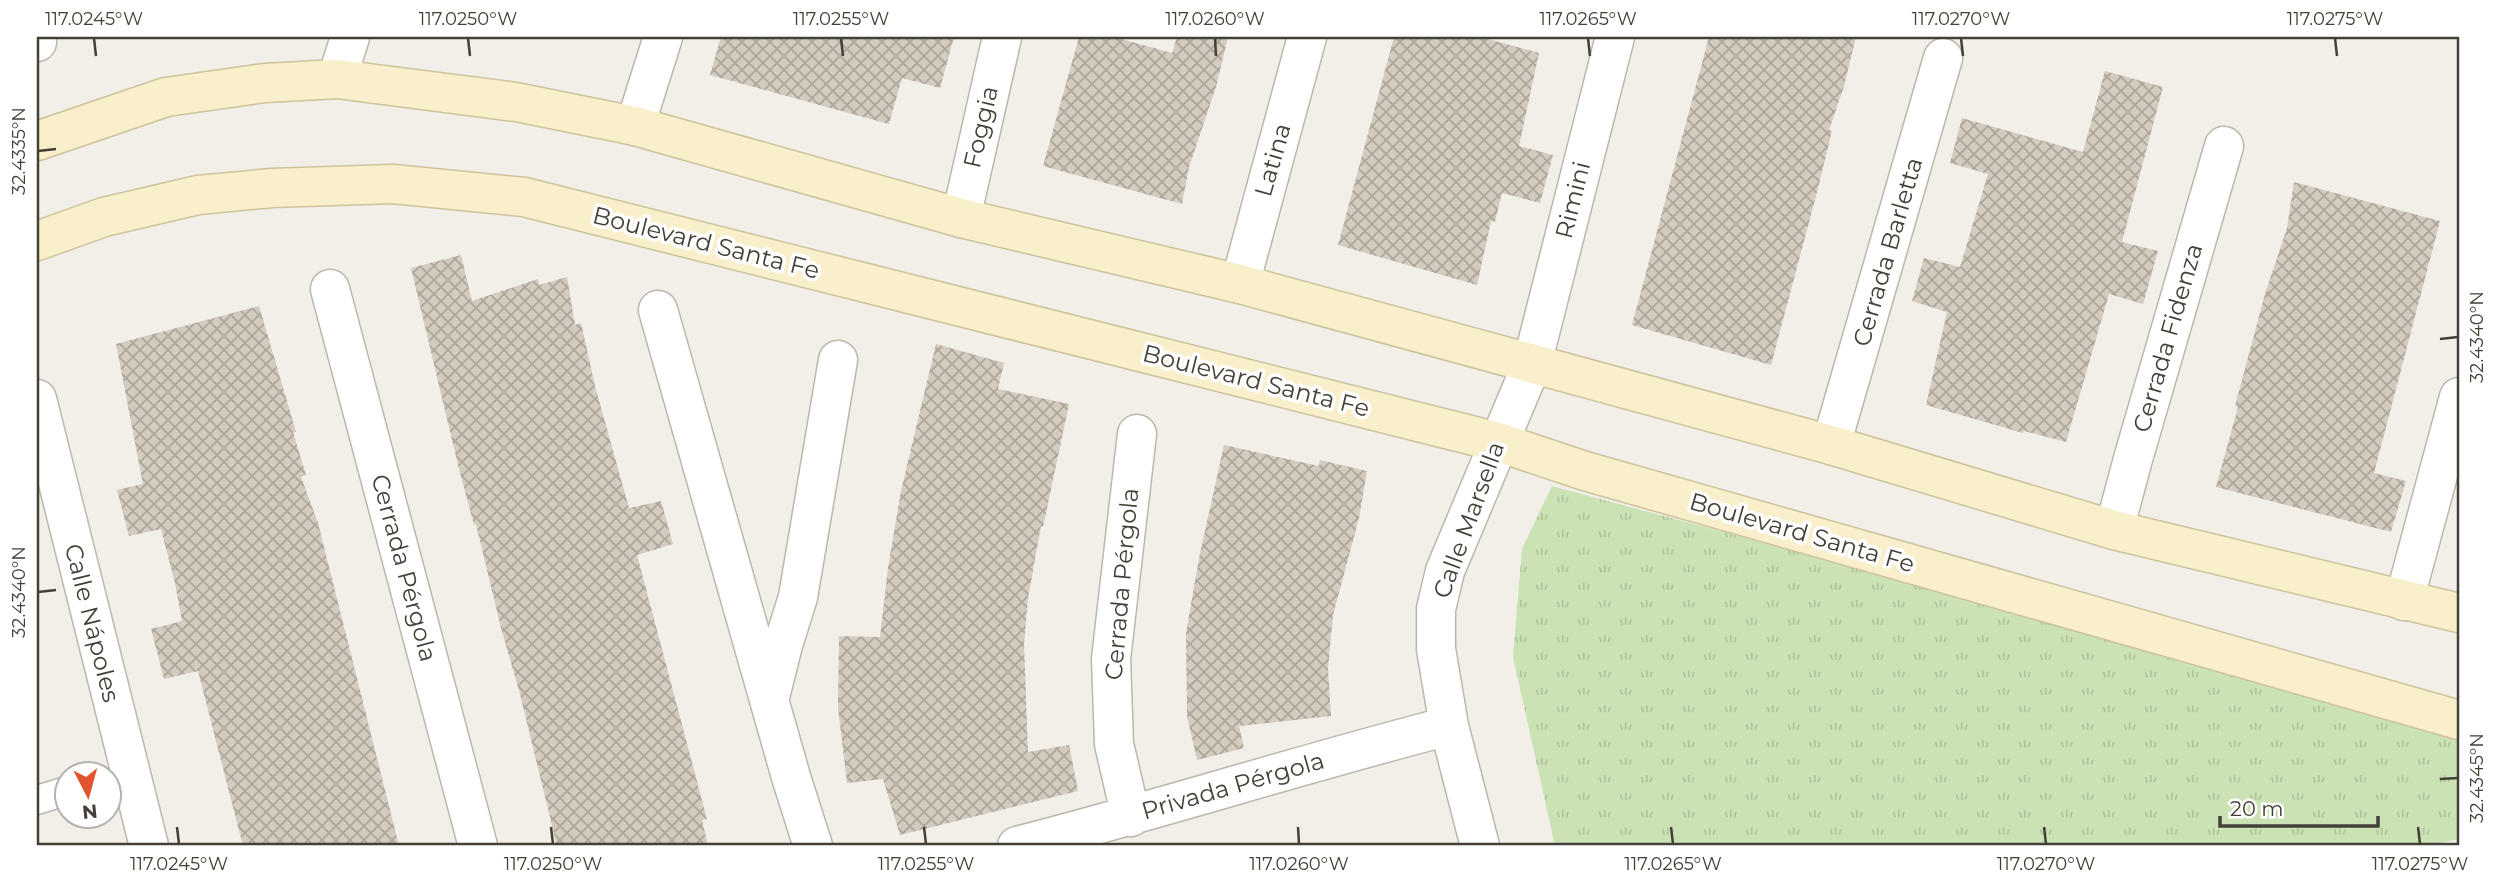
<svg xmlns="http://www.w3.org/2000/svg" width="2496" height="883" font-family="Montserrat,sans-serif">
<defs>
<pattern id="park-tufts" width="24" height="20" patternUnits="userSpaceOnUse" patternTransform="scale(1.75)"><rect width="24" height="20" fill="#cbe2b5"/><path d="M3 7l-1-3M5 7V3M7 7l1-3M15 17l-1-3M17 17v-4M19 17l1-3" fill="none" stroke="#b0c39c"/></pattern>
<pattern id="building-cross-hatch" width="8" height="8" patternUnits="userSpaceOnUse" patternTransform="scale(1.75)"><rect width="8" height="8" fill="#d2cbbe"/><path d="M0 0l8 8M0 8l8-8" fill="none" stroke="#aca69b"/></pattern>
</defs>
<rect width="100%" height="100%" fill="#f2efe8"/>
<!-- park -->
<path fill="url(#park-tufts)" d="M1552,486l907,243v110l-35,7h-869l-42,-189 9,-108z"/>
<!-- building -->
<path fill="url(#building-cross-hatch)" d="M721,37h233l-14,51 -38,-10 -13,46 -179,-49z
M1079,37h35l58,16 5,-16h51l-12,50 -27,80 -7,37 -139,-38z
M1394,37h87l58,16 -20,93 34,9 -13,48 -38,-10 -7,29 -4,-1 -14,64 -139,-40z
M1709,37h147l-12,49 -15,44 3,1 -16,65 -45,169 -139,-40z
M2105,71l58,16 -41,155 36,9 -15,53 -34,-10 -43,148 -42,-11 -1,2 -97,-28 21,-93 -35,-11 12,-43 36,9 28,-93 -38,-11 12,-45 121,34z
M2294,182l146,39 -66,252 32,8 -15,51 -175,-45 22,-80 -3,-1 30,-112 22,-66z
M461,255l11,46 66,-22 1,6 28,-8 8,48 6,-2 14,63 34,122 32,-7 12,43 -36,11 70,264 -5,1 6,26h-151l-37,-152 -19,-66 -25,-104 -2,1 -16,-60 -47,-197z
M259,306l37,126h-3l13,43 -5,2 17,46 81,323h-156l-45,-175 -34,8 -13,-50 31,-8 -7,-38 -14,-54 -32,7 -12,-46 26,-6 -27,-140z
M936,344l68,19 -6,26 71,15 -26,123 -2,-1 -13,72 -4,46 4,108 41,-7 9,46 -178,44 -17,-56 -36,4 -9,-75 1,-72 41,1 8,-69 13,-77z
M1224,445l95,21 1,-6 47,11 -8,47 -26,97 -5,54 3,47 -92,10 5,22 -47,12 -10,-44 -1,-83 13,-75z"/>
<g fill="none" stroke-linecap="round" stroke-linejoin="round">
<!-- lane casing -->
<g stroke="#bcb7ab" stroke-width="31">
<path id="lane" d="M37,800l29,-9"/>
</g>
<!-- street casing -->
<g stroke="#bcb7ab" stroke-width="41">
<path id="street" d="M37,42v-5
M337,79l13,-42
M635,126l28,-89
M961,218l41,-181
M1240,284l67,-247
M330,289l148,557
M658,310l133,467 22,69
M37,399l112,447
M1831,445l112,-387
M2114,530l19,-71 91,-313
M2404,601l55,-204
M771,693l12,-48 15,-48 40,-237
M1131,817l-17,-73 -3,-85 26,-225
M1017,846c145,-37 287,-83 432,-120
M1480,846l-31,-120 -13,-77v-40l9,-38 87,-207 83,-327"/>
</g>
<!-- secondary casing -->
<g stroke="#cdc39c" stroke-width="41">
<path id="secondary" d="M37,141l129,-44 99,-14 72,-4 179,23 119,24 326,92 279,66 591,161 283,85 345,83
M37,241l67,-24 94,-22 74,-7 121,-4 131,13 974,245 87,29 874,249"/>
</g>
<!-- lane -->
<use href="#lane" stroke="#fff" stroke-width="28"/>
<!-- street -->
<use href="#street" stroke="#fff" stroke-width="38"/>
<!-- secondary -->
<use href="#secondary" stroke="#f9f0cb" stroke-width="38"/>
</g>
<!-- ticks -->
<path fill="none" stroke="#444037" stroke-width="2.5" d="M94,38l2,18M468,38l2,18M841,38l2,18M1215,38l1,18M1588,38l2,18M1961,38l2,18M2335,38l2,18M38,151l18,-2M2440,339l18,-2M38,592l18,-2M2440,779l18,-1M177,827l2,17M551,827l2,17M924,827l2,17M1298,827l1,17M1671,827l2,17M2044,827l2,17M2418,827l2,17"/>
<g text-anchor="middle" stroke-width="7" stroke-linejoin="round" paint-order="stroke">
<!-- street labels -->
<g font-size="24" fill="#444037" stroke="#fff">
<text transform="translate(981 127) rotate(-77)" y="8">Foggia</text>
<text transform="translate(1273 160) rotate(-74)" y="8">Latina</text>
<text transform="translate(1573 200) rotate(-76)" y="8">Rimini</text>
<text transform="translate(706 243) rotate(14)" y="8">Boulevard Santa Fe</text>
<text transform="translate(1888 252) rotate(-74)" y="8">Cerrada Barletta</text>
<text transform="translate(2168 338) rotate(-74)" y="8">Cerrada Fidenza</text>
<text transform="translate(1256 381) rotate(14)" y="8">Boulevard Santa Fe</text>
<text transform="translate(1469 520) rotate(-70)" y="8">Calle Marsella</text>
<text transform="translate(1802 533) rotate(16)" y="8">Boulevard Santa Fe</text>
<text transform="translate(404 568) rotate(75)" y="8">Cerrada Pérgola</text>
<text transform="translate(1122 584) rotate(-85)" y="8">Cerrada Pérgola</text>
<text transform="translate(92 623) rotate(76)" y="8">Calle Nápoles</text>
<text transform="translate(1233 786) rotate(-16)" y="8">Privada Pérgola</text>
</g>
</g>
<!-- border -->
<rect width="2496" height="883" fill="none" stroke="#ffffff" stroke-width="77"/>
<!-- north arrow -->
<g transform="translate(88 795) rotate(174)"><circle r="33" fill="#ffffff" stroke="#b4b3af" stroke-width="2"/>
<path d="M0-5L12 26L0 18L-12 26Z" fill="#e2532e"/>
<text y="-10" font-size="19" font-weight="bold" text-anchor="middle" fill="#444037">N</text>
</g>
<!-- scale -->
<path d="M2220 816v10h158v-10" fill="none" stroke="#444037" stroke-width="3.5"/>
<text x="2230" y="816" font-size="21" fill="#444037" stroke="#ffffff" stroke-width="5" paint-order="stroke">20 m</text>
<rect x="38" y="38" width="2420" height="806" fill="none" stroke="#444037" stroke-width="2.5"/>
<g font-size="18" text-anchor="middle" fill="#444037">
<text x="94" y="25">117.0245°W</text>
<text x="468" y="25">117.0250°W</text>
<text x="841" y="25">117.0255°W</text>
<text x="1215" y="25">117.0260°W</text>
<text x="1588" y="25">117.0265°W</text>
<text x="1961" y="25">117.0270°W</text>
<text x="2335" y="25">117.0275°W</text>
<text transform="translate(19 151) rotate(-90)" y="6">32.4335°N</text>
<text transform="translate(2477 337) rotate(-90)" y="6">32.4340°N</text>
<text transform="translate(19 592) rotate(-90)" y="6">32.4340°N</text>
<text transform="translate(2477 778) rotate(-90)" y="6">32.4345°N</text>
<text x="179" y="870">117.0245°W</text>
<text x="553" y="870">117.0250°W</text>
<text x="926" y="870">117.0255°W</text>
<text x="1299" y="870">117.0260°W</text>
<text x="1673" y="870">117.0265°W</text>
<text x="2046" y="870">117.0270°W</text>
<text x="2420" y="870">117.0275°W</text>
</g>
</svg>
